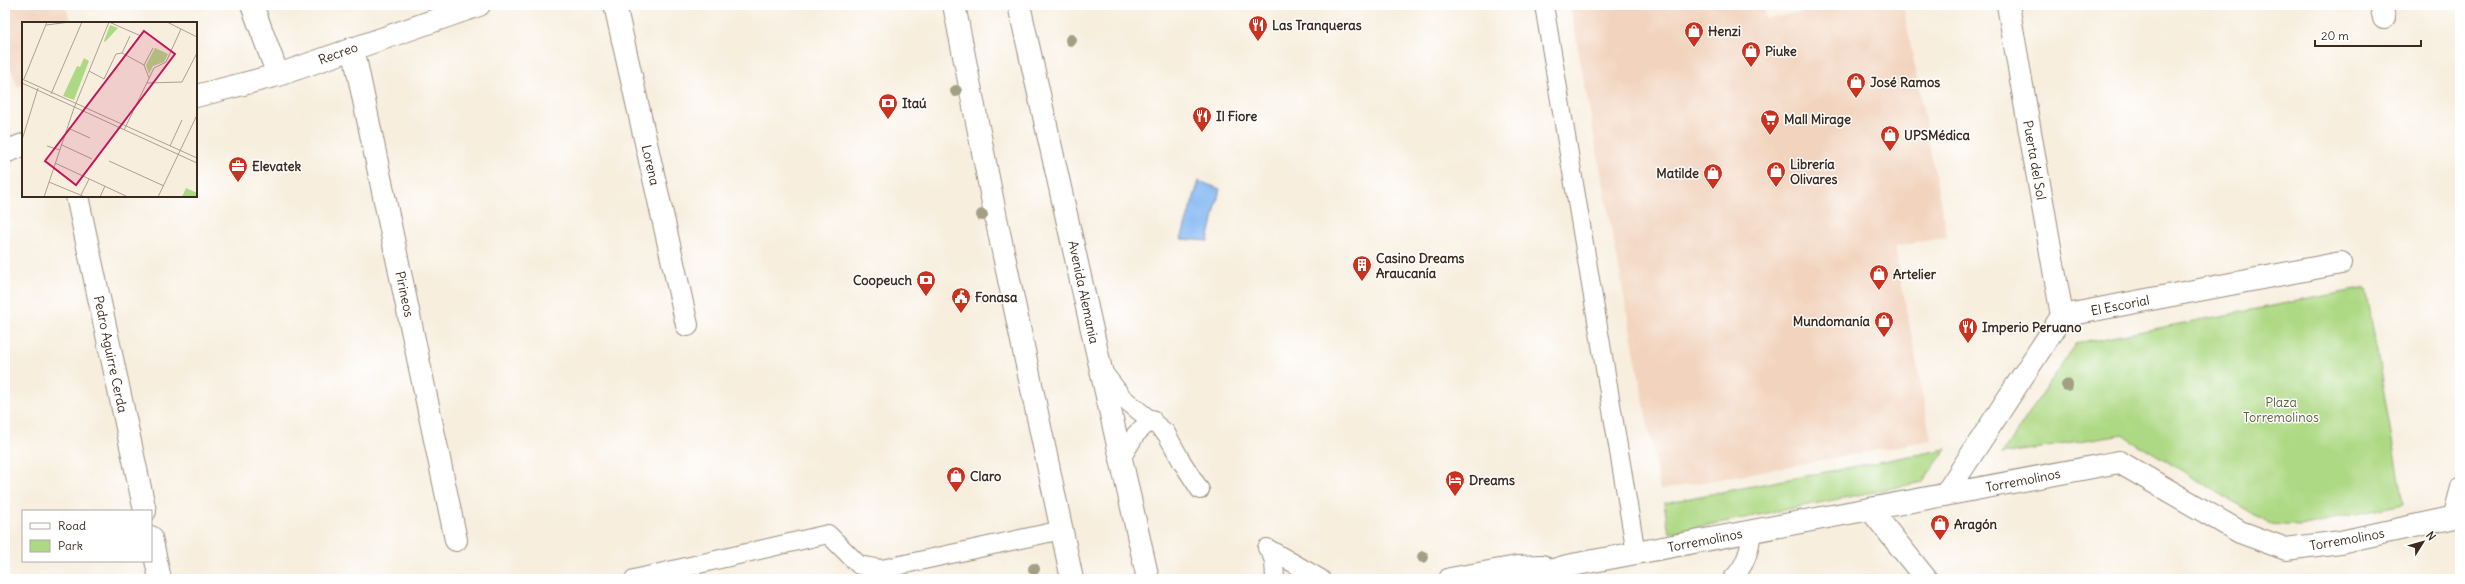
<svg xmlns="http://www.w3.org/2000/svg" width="2465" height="584" font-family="Delius,sans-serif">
<rect width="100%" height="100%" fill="#fff"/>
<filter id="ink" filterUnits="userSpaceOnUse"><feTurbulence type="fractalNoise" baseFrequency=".025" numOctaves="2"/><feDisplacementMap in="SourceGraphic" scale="8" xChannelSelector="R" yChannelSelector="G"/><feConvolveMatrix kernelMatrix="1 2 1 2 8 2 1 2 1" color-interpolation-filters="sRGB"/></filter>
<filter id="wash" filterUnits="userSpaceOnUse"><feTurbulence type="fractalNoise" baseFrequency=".012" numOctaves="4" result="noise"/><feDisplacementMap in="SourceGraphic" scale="16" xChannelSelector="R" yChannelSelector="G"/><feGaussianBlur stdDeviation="0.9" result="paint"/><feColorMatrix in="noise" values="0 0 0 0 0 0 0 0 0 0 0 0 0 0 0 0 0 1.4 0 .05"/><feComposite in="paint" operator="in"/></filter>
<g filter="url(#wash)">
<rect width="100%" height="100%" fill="#f7eede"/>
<!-- built -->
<path fill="#f2d4be" d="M5,5h60l7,18h-49v62l-5,2 -13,-32z
M1570,5h193l3,14 73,-14h64l44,232 -52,10 36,193 -271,50z"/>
<!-- green -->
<path fill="#aed984" stroke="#748251" d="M2366,288l37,216 -103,22 -30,-2 -147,-89 -121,19 73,-110z
M1946,449l-23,33 -254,51 -5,-30z"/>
<!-- water -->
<path fill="#85b8f2" stroke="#607188" d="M1199,181l21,8 -12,52 -27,-2z"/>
</g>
<g filter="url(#ink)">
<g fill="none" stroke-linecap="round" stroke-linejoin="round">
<!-- service casing -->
<g stroke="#998c7e" stroke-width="20">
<path id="service" d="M1544,5l92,548
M1103,372l20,26 43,35 16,29 18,28
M1120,460l16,-26 16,-15
M2452,518l8,-31
M1267,548l54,31
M1270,551l4,10 1,18
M634,579l194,-45 31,31 23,4 180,-39
M1732,579c14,-13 18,-30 20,-48"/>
</g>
<!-- minor casing -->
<g stroke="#998c7e" stroke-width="24">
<path id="minor" d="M252,5l26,70
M615,5l72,320
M2008,5l54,311
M2381,5l3,13
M353,48l103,492
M77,196l68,315
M1945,495l117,-179 279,-53
M1870,509l56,70
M151,537l9,42
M1450,579l67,-12 25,-1
M1523,579l44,-13 552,-104 121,70 46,17 54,-7 120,-26"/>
</g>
<!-- tertiary casing -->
<g stroke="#998c7e" stroke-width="24">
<path id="tertiary" d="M196,96l82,-21 201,-70
M5,152l18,-7"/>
</g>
<!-- primary casing -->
<g stroke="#998c7e" stroke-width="24">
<path id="primary" d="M954,5l42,213 76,361
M1019,5l129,574"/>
</g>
<!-- service -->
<use href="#service" stroke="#fff" stroke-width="18"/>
<!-- minor -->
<use href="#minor" stroke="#fff" stroke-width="22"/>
<!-- tertiary -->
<use href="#tertiary" stroke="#fff" stroke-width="22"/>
<!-- primary -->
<use href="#primary" stroke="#fff" stroke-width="22"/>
</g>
<!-- trees -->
<g fill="#a39f85">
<circle cx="1071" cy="40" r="6"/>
<circle cx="956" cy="91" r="6"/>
<circle cx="982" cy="215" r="6"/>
<circle cx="2067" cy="385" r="6"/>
<circle cx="1423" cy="557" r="6"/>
<circle cx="1034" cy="569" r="6"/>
</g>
</g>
<!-- icons -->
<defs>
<g id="restaurant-pin" transform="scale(1)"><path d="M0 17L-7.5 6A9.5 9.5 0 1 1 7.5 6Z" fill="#c8321e" stroke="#fff"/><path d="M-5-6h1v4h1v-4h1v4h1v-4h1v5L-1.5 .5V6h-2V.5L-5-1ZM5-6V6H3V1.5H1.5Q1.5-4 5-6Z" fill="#fff"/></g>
<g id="shop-pin" transform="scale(1)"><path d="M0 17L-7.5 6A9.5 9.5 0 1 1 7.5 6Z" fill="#c8321e" stroke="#fff"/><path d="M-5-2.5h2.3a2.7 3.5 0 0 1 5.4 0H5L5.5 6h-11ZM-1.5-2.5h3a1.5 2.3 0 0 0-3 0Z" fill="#fff"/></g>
<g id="bank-pin" transform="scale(1)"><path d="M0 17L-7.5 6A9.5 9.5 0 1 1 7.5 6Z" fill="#c8321e" stroke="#fff"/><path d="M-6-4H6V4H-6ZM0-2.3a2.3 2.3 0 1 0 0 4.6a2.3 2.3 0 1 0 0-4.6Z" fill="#fff"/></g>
<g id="supermarket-pin" transform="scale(1)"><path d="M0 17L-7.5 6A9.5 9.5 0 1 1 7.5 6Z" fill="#c8321e" stroke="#fff"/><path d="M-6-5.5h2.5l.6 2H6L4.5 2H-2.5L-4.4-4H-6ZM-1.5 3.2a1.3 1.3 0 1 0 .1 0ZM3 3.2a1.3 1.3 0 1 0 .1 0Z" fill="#fff"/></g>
<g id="office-pin" transform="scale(1)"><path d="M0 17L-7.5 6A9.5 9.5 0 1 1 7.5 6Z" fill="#c8321e" stroke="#fff"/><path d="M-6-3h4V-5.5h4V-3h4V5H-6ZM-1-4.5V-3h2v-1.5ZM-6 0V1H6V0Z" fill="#fff"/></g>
<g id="building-pin" transform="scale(1)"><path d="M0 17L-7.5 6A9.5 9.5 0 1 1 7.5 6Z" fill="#c8321e" stroke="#fff"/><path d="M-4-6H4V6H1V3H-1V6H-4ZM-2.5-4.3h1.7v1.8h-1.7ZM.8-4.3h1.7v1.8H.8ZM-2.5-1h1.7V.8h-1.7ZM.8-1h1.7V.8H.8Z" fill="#fff"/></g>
<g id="civic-pin" transform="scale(1)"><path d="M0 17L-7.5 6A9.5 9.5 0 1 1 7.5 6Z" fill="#c8321e" stroke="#fff"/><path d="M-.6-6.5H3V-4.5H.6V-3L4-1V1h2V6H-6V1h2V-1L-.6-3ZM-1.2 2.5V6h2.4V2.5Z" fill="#fff"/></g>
<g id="hotel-pin" transform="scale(1)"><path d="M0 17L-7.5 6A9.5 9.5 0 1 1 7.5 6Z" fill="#c8321e" stroke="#fff"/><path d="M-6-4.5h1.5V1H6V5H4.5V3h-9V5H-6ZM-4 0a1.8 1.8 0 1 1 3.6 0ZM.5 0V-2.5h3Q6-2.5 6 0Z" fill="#fff"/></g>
</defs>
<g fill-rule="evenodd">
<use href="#restaurant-pin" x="1258" y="25"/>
<use href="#shop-pin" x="1694" y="31"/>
<use href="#shop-pin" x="1751" y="51"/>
<use href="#shop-pin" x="1856" y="82"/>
<use href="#bank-pin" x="888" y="103"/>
<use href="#restaurant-pin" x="1202" y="116"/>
<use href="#supermarket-pin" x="1770" y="119"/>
<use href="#shop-pin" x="1890" y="135"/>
<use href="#office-pin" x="238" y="166"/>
<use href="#shop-pin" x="1776" y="171"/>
<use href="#shop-pin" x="1713" y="173"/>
<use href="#building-pin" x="1362" y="265"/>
<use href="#shop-pin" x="1879" y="274"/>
<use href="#bank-pin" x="926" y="280"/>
<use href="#civic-pin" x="961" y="297"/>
<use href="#shop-pin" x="1884" y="321"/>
<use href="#restaurant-pin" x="1968" y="327"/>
<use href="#shop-pin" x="956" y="476"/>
<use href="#hotel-pin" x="1455" y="480"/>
<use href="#shop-pin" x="1940" y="524"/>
</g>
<g text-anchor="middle" stroke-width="3" stroke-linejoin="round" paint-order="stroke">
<!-- poi labels -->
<g font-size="13" font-weight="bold" fill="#3b2a1e" stroke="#fff" text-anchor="start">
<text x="1272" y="30">Las Tranqueras</text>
<text x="1708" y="36">Henzi</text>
<text x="1765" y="56">Piuke</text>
<text x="1870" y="87">José Ramos</text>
<text x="902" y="108">Itaú</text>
<text x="1216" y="121">Il Fiore</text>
<text x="1784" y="124">Mall Mirage</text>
<text x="1904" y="140">UPSMédica</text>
<text x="1790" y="169">Librería<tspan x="1790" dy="15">Olivares</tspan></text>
<text x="252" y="171">Elevatek</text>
<text x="1699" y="178" text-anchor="end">Matilde</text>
<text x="1376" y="263">Casino Dreams<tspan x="1376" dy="15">Araucanía</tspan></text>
<text x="1893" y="279">Artelier</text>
<text x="912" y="285" text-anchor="end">Coopeuch</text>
<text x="975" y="302">Fonasa</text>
<text x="1870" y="326" text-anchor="end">Mundomanía</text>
<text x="1982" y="332">Imperio Peruano</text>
<text x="970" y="481">Claro</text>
<text x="1469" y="485">Dreams</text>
<text x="1954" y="529">Aragón</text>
</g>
<!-- street labels -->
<g font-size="13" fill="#3b2a1e" stroke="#fff">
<text transform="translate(338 53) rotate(-20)" y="5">Recreo</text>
<text transform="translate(2035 160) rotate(80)" y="5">Puerta del Sol</text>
<text transform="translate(651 165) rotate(77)" y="5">Lorena</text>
<text transform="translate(1084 292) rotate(78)" y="5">Avenida Alemania</text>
<text transform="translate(405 294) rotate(78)" y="5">Pirineos</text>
<text transform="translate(2120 305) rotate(-11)" y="5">El Escorial</text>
<text transform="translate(111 354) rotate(78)" y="5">Pedro Aguirre Cerda</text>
<text transform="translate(2023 480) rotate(-11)" y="5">Torremolinos</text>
<text transform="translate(2347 539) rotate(-10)" y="5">Torremolinos</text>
<text transform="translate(1705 540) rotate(-11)" y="5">Torremolinos</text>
</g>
<!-- park labels -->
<g font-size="13" fill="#5e5f3d" stroke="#fff">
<text x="2281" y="407">Plaza<tspan x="2281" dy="15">Torremolinos</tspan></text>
</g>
</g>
<!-- overview -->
<g transform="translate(22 22)">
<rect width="175" height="175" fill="#f7eede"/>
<path d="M88,3l8,3 -13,14 -1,-1zM133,26l13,6 -4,8 -11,4 -4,8 -3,-9zM62,36l5,3 -15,39 -11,-4 14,-30 3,1zM164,166l11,5v4h-15z" fill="#aed984"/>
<path fill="none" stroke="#aca091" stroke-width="1" d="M87,0l32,14M145,0l30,15M24,3l24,-3M100,31l22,12M67,49l15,8 12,-25 6,-1 8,-17M127,56l-5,-13 9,-17M0,57l175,79M2,57l23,-57M0,61l175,80M125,61l35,-1 15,-29M29,72l31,-72M46,106l22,10M102,108l30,-62 12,-6 15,-33M0,118l16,-52M40,123l30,14M25,124l13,4M148,124l12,-26M87,139l55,25M33,141l73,34M27,160l36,15M59,173l8,-16M22,175l30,-89 35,-86M78,175l5,-11M136,175l39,-82"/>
<path fill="#c2185b" fill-opacity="0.15" stroke="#c2185b" stroke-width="2" d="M122,9l31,23 -99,131 -31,-24z"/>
<rect width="175" height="175" fill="none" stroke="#3b2a1e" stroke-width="2"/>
</g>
<!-- margin -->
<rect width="2465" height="584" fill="none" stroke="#fff" stroke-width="20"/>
<!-- legend -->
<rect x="22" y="510" width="130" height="52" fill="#ffffff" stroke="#b1aaa5"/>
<rect x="30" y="523" width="20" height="6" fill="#ffffff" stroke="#b1aaa5"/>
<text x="58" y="530" font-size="12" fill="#3b2a1e">Road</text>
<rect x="30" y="540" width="20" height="12" fill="#aed984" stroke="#b1aaa5"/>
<text x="58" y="550" font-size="12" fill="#3b2a1e">Park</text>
<!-- north arrow -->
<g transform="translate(2423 542) rotate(53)" stroke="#ffffff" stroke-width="3" paint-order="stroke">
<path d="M0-3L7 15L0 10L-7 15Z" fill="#3b2a1e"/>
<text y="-6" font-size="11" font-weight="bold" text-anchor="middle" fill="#3b2a1e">N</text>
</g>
<!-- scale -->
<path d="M2315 40v6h106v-6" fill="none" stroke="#3b2a1e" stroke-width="2"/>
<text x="2321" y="40" font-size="12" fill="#3b2a1e" stroke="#ffffff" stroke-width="3" paint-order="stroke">20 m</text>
</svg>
